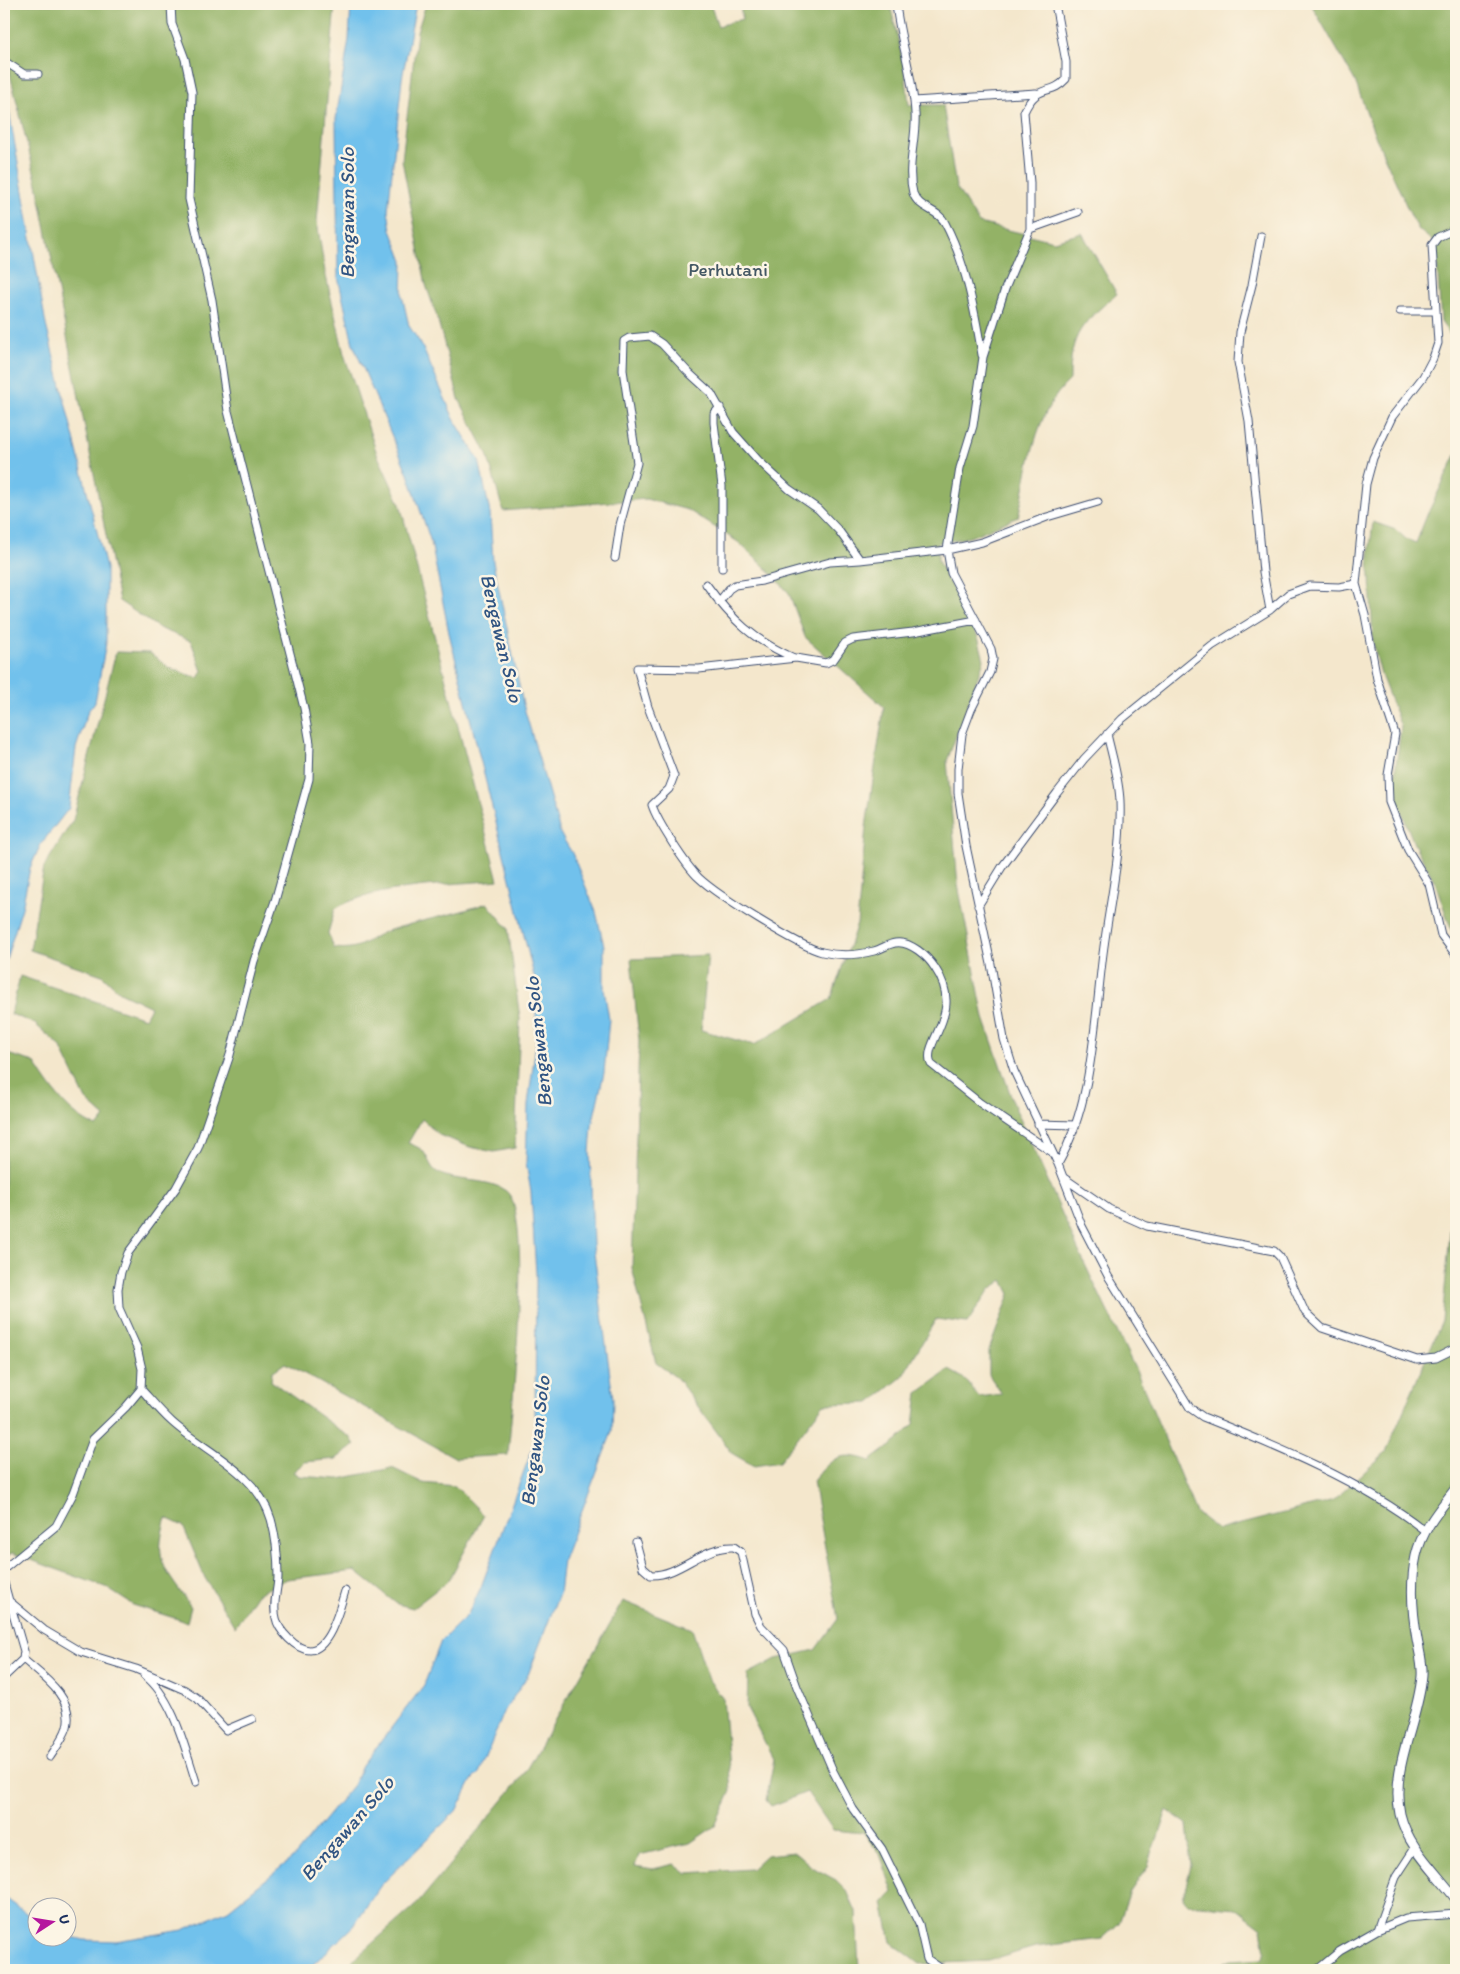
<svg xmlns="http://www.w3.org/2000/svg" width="1460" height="1974" font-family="Itim,sans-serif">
<rect width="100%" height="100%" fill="#fcf5e5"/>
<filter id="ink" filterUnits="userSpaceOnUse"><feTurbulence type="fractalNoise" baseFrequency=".02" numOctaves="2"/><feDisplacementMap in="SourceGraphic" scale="10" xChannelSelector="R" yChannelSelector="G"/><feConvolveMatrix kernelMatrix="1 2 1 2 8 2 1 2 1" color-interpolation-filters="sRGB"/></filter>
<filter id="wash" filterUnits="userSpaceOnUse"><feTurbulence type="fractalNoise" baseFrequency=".0096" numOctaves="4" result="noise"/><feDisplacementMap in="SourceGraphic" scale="20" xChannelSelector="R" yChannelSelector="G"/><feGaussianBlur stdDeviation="1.12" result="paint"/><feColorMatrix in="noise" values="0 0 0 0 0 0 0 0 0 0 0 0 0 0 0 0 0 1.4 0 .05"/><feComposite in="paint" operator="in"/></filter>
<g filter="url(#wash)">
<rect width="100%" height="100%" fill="#f4e7cc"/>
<!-- forest -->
<path fill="#93b266" stroke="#577062" d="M4,4h331l-18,218 8,50 19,82 33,100 23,50 98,376c-46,5 -125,5 -163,29l-7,24 6,15c29,3 30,-8 53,-17 33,-11 67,-16 100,-28l21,25 12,91 -5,129 -21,4 -24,-5 -31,-12 -17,-16 -14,24c5,2 10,4 14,7 6,6 8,18 15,22 16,11 51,5 69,19 28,22 5,223 2,264l-52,3 -171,-95 -13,9 -1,9 80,57 4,7 -19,14 -31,3 -12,10 6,4 40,3 53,-11 31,15 32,3 29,29 -35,65 -36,28 -16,-4 -42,-33 -68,8 -30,15 -22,33 -30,-49 -22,-52 -17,-8c-14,45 1,53 25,89l-4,15 -54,-17 -28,-18 -93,-34 -8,5v-505l30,9c17,26 34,53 63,65l8,-10 -19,-17 -26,-54 -25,-22 -24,-10 9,-38 125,42 6,-11 -31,-15 -18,-17 -72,-25 14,-83 29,-47 43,-168 34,1 19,15 29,10 4,-7 -11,-30 -32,-13 -40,-27 -82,-417 -33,-134z
M426,4h284l8,22 24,-7 -2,-15h150l15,66 4,35h34l13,82 23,36 75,18 28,-8 35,61c-35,30 -47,38 -47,86 -37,33 -41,91 -52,137l-48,20 -32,6v18l40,76 6,23 -37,101 11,124 26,133 30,87 66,149 59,123 57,136 22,17 116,-30 52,-48 56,-131 14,-154v803h-252l27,-10 31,-2 4,-7 -4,-23 -26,-20 -48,-4 -5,-6 8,-33 -4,-41 -20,-14 -19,56 -18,26 -11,31 -17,16 -67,8 -46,14 -69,3 -29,-22 -8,-39 10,-11 -13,-38 -17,-21 -30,-3 -26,-38 -36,14 -5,-6 8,-40 -27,-52 1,-34 28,-15 39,-9 23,-31 -25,-138c19,-23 27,-31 57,-20l27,-20 17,-17 4,-31 31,-23 16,9 14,18 23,-3 -13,-19v-25l21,-56 -7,-14 -13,9 -23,34 -31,-4 -34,58 -32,26 -46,1 -45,58 -25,4 -21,-12 -56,-76 -21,-15 -24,-95 7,-228 -8,-81 77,-4 -7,75 53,15 77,-46 26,-75 9,-97 18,-120 -79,-70 -16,-44 -25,-27 -26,-24 -50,-32 -42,-11 -143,12 -16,-57 -28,-55 -22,-82 -11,-32 -24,-125 15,-128z
M1311,4h145v339l-15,-21 -5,-78 -17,-14 -8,-14 -35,-78 -21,-57z
M1456,455v482l-4,-5 -17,-50 -21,-38 -16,-42 -3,-28 6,-47 -20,-52 -8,-32 -4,-88 4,-33 23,8 10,9 10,4 11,-28z
M623,1601l69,28 17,51 14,19 8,92 -16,35 -25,17 -51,12 -4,11 18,3 22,-5 12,9 64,-4 15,-14 29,-3 17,15 24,13 11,11 9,20 3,59h-517l76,-67 104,-126z"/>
<!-- water -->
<path fill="#71c1ec" stroke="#4678a5" d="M351,4h65l-14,75 -14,131 3,20 12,31 -1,34 7,31 12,18 33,75 25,41 11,53 3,49 30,142 38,131 11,18 24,59 8,34v43l5,30 -5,54 -12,52 -2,27 3,93 20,154 -1,33 -49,128 -4,34 -31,81 -23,35 -26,63 -7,7 -16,31 -75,74 -30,44 -44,41h-303v-73l33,24 1,15h30l16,4 32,1 67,-11 45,-20 67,-54 58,-71 9,-19 62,-81 17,-44 27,-27 13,-27 53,-143 1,-10 1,-160 -5,-82 -5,-29 2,-59 8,-60v-60l-87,-351 -18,-91 -23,-68 -55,-130 -15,-67 -2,-158 13,-80z
M4,95l4,10 38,220 60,243v75l-11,59 -7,9 -12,37 -7,60 -28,36 -11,24 -8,40 -18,58z"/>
</g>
<g filter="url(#ink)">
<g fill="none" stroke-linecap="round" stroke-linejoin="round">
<!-- minor casing -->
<g stroke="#3c4b6e" stroke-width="9">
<path id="minor" d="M896,4c4,37 17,71 19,109 2,25 -9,54 -2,80 5,16 25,16 32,30 21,40 30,89 37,132
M1055,4l11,58v17c-16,18 -28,3 -42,33l6,71v46l-25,60 -22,68 -10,69 -13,42 -13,82 4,23 40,76 2,10 -3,13 -19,38 -9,24 -4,35v24l8,53 25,118 13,75 10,32 44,93 24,62 26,50 82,132 13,9c73,29 160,65 221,113
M4,61l20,13h14
M914,101l122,-8
M1030,229l48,-17
M1456,229l-18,8 -6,8 6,98 -5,15 -10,19 -31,40 -19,41 -7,26 -10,100 9,31 12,64 18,55 -7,41 1,27 19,48 21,34 12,51 15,20
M1261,236l-9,49 -12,47 -2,30 11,59 14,151 7,38
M1400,311h36
M720,407l-6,7v9l8,63v82
M615,558l5,-33 17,-62 -14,-93 1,-29 5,-3 21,-2 12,8 26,28 23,21 22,39 25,28 31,29 29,20 21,22 21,29 87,-10 35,-8 65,-25 51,-15
M706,584c26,36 47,56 88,74
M719,602l10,-13 6,-4 27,-4 68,-19 30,-2
M976,620l-63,12 -60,7 -8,4 -11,16 -8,4 -30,-5 -97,11 -62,-1 11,39 26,69 -5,13 -17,16c5,16 34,61 47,73 18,17 99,68 123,74 16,4 36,3 52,-1 8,-2 14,-7 21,-8 15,-3 33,14 40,25 31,46 -14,73 -4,96l49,39 72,49
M978,906l24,-39 55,-74 27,-34 38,-40 90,-73 58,-36 18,-16 22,-8 29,1 17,-3
M1038,1124l38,1
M1058,1164c34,-60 36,-135 44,-202 6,-54 20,-106 18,-161 -1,-23 -8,-45 -13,-67
M1064,1178l45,31 38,17 127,25 6,6 25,55 17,16 95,32 19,-2 20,-10
M141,1389c10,11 20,23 31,33 33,30 85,50 99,97 5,18 7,39 7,57 0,14 -6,28 -2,42 2,12 20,32 34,32 20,-1 30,-43 35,-59
M636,1542l7,26 8,7c29,1 52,-30 83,-28l7,5 14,62 6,12 23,24 13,37 36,84 20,38 29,40 37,75 8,35 16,11
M4,1569l52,-43 17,-32 20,-55 33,-32 15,-18 1,-20 -5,-21 -18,-40 -1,-19 3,-17 7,-19 48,-65 22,-40 32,-93 24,-94 21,-60 34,-122 1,-36 -6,-35 -76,-297 -16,-111 -23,-101 3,-107 -7,-33 -13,-35 -1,-20
M4,1583l5,18 35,29 37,22 55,17 49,21 12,8 29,32 26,-11
M23,1659c18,16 52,38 44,68 -3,10 -11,21 -17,30
M144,1675c29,22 41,73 52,107
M4,1677l19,-18 1,-8 -14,-48
M1377,1930l29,-12 50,-4
M1317,1970l23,-19 37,-21 19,-53 19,-29"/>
</g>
<!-- tertiary casing -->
<g stroke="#3c4b6e" stroke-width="11">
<path id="tertiary" d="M1456,1488c-16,21 -34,41 -40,68 -6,27 -4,55 1,83 2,12 6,24 5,37 -4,46 -32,92 -22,138 8,34 36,58 56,85"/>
</g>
<!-- minor -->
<use href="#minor" stroke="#fff" stroke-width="7"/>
<!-- tertiary -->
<use href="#tertiary" stroke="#fff" stroke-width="9"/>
</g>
</g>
<g text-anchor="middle" stroke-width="5" stroke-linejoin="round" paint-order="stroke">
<!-- park labels -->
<g font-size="19" fill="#435764" stroke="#fcf5e5">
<text x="728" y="276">Perhutani</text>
</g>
<!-- water labels -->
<g font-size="20" font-style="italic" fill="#305482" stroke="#fcf5e5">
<text transform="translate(347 213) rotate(-90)" y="7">Bengawan Solo</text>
<text transform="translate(502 638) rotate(77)" y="7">Bengawan Solo</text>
<text transform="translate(538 1042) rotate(-96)" y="7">Bengawan Solo</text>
<text transform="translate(535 1441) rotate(-83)" y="7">Bengawan Solo</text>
<text transform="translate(347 1828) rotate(-49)" y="7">Bengawan Solo</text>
</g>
</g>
<!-- margin -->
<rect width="1460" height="1974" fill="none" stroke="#fcf5e5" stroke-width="20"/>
<!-- north arrow -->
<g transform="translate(52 1922) rotate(78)"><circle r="24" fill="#fcf5e5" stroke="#a2a6af"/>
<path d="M0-4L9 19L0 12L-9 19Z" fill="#b5179e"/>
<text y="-8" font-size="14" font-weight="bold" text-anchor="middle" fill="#1b2f5e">U</text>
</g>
</svg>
